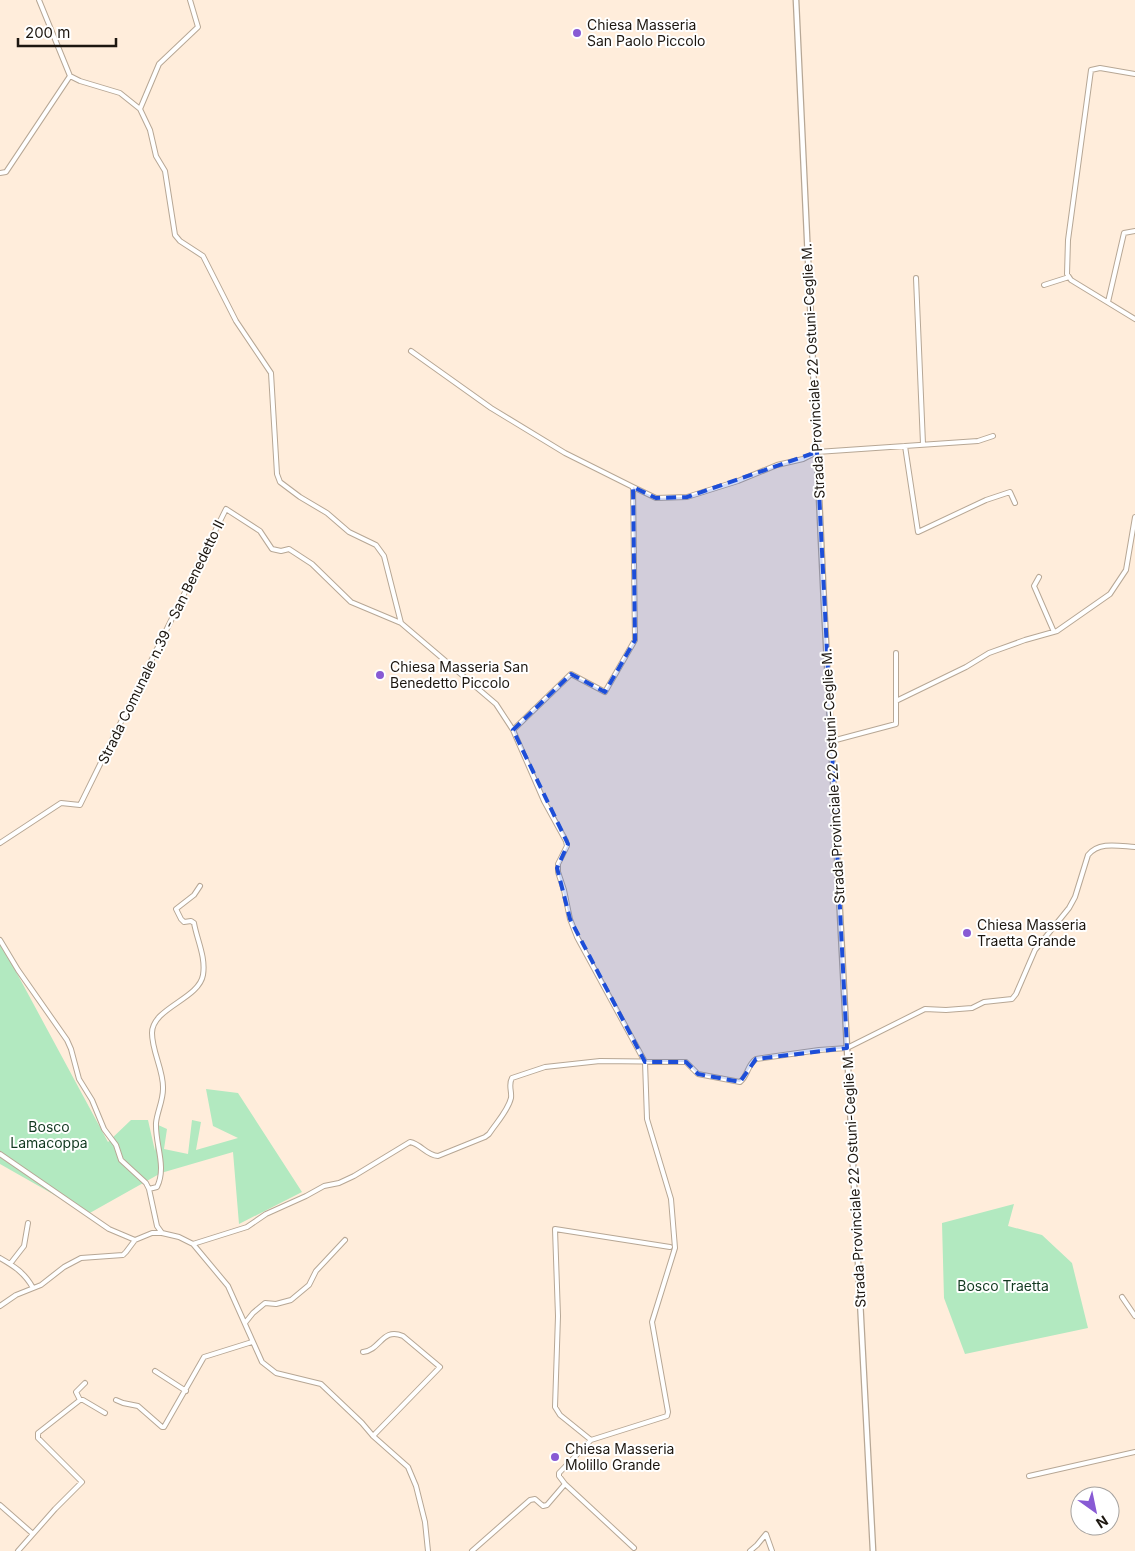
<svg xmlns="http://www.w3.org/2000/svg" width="1135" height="1551" font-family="Inter,sans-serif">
<rect width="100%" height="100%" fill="#ffeddb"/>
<!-- green -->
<path fill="#b2e9c0" d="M0,942l108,200 23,-22h17l7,31 1,-27 11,5 -3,20 24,5 4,-34 9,2 -5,28 42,-12 -25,-12 -7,-37 32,4 64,99 -63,32 -6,-72 -72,21 -73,41 -88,-50z
M1014,1204l-6,22 34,9 30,28 16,65 -123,26 -21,-56 -2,-75z"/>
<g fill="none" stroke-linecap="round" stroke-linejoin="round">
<!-- minor casing -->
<g stroke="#b7a795" stroke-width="6">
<path id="minor" d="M39,0l31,76
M1135,74l-35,-6 -9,2 -23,170 -1,34 4,6 64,39
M70,76l10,5 40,12 20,16 10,21 6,26 9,15 10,64 5,6 23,15 33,65 35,52 6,101 3,8 20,15 27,16 22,19 27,13 8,11 17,67 95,81 17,26 31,71 22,40 1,5 -9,18v8l6,18 6,29 7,18 68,125 2,57 24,80 4,49 -23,74 16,90 -1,4 -76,24 -32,33v3l6,8 -18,21 -4,1 -8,-7 -5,1 -58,51
M140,109l19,-45 39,-37 -8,-27
M0,173l6,-1 64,-96
M916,278l7,166
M1044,285l25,-8
M1108,302l16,-69 11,-2
M411,351l80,57 74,45 68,34
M905,446l13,86 68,-32 24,-8 5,11
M1039,577l-5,9 20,46
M896,653v48
M513,730l58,-56 34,18 30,-52 -2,-153 23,11 31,-1 51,-16 39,-16 26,-6 14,-7 161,-11 15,-5
M832,741l64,-17v-23l70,-34 23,-14 36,-13 32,-9 53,-37 16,-24 9,-53
M0,843l61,-40 19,2 146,-296 34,22 12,18 9,2 8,-2 23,15 39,38 50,21
M0,940l18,30 49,70 4,9 8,30 13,21 12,29 12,16 5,15 25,23 3,6 8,37 5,7
M0,1154l109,75 26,11
M149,1189l8,-2c10,-21 -2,-42 -1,-64 1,-11 7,-22 7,-34 1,-18 -11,-37 -11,-56 0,-25 47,-34 51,-58 3,-18 -6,-35 -9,-52l-3,-2 -7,1 -3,-3 -5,-10 18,-14 6,-9
M193,1244l54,-17 19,-13 40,-18 18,-10 15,-3 15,-7 56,-34c11,2 16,13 28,14l47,-19 4,-3c7,-11 19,-23 22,-36 1,-7 -3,-13 1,-20l33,-11 55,-6 86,1 12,12 42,8c8,-6 7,-17 16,-23l63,-9 28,-2 78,-39 21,1 26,-2 12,-6 28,-3 4,-5 19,-44 34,-42 6,-11 13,-42c11,-14 31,-9 47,-8
M0,1258c14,8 25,15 33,30
M10,1264l14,-18 4,-23
M1122,1297l13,19
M0,1306l16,-11 25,-10 23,-18 17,-9 42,-3 3,-3 9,-12 17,-7h10l17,4 14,7 35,42 34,76 14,11 45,11 41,39 11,13 35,31 8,19 9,36 3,29
M245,1323l8,-10 12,-10 11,1 15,-4 18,-15 7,-14 29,-31
M363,1352c18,-2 19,-25 40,-16l37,31 -67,69
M155,1371l31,20
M80,1400l-4,-8 9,-9
M116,1400l7,3 15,3 24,21h2l40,-70 48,-15
M591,1440l-31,-25 -5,-8 3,-91 -3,-87 115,18
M1029,1476l106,-24
M565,1484l69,64
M0,1505l33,29
M18,1551l37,-42 27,-27 -44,-44v-5l42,-33h3l22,13
M750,1551l7,-6 9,-11 6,17"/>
</g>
<!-- major casing -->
<g stroke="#b7a795" stroke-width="7">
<path id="major" d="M796,0l28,604 49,947"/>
</g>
<!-- minor -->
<use href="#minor" stroke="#fff" stroke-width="4"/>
<!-- major -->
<use href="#major" stroke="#fff" stroke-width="4.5"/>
</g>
<!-- marked area -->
<path fill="#1d4ed8" fill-opacity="0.2" stroke="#1d4ed8" stroke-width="4" stroke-dasharray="10 6" stroke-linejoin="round" d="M817,452l30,596 -91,11 -16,23 -42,-8 -12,-12h-41l-75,-143 -13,-51 11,-24 -55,-114 58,-56 34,18 30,-52 -2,-153 23,11 31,-1z"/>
<!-- markers -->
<g fill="#885ad4" stroke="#fff" stroke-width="2">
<circle cx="577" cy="33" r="5"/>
<circle cx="380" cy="675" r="5"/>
<circle cx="967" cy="933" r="5"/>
<circle cx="555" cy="1457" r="5"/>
</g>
<g text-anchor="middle" stroke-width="4" stroke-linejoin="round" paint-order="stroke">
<!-- poi labels -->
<g font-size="14" fill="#1d1710" stroke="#fff" text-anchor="start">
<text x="587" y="30">Chiesa Masseria<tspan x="587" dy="16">San Paolo Piccolo</tspan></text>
<text x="390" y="672">Chiesa Masseria San<tspan x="390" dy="16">Benedetto Piccolo</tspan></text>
<text x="977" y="930">Chiesa Masseria<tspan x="977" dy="16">Traetta Grande</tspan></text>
<text x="565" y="1454">Chiesa Masseria<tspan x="565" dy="16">Molillo Grande</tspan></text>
</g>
<!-- street labels -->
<g font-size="14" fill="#1d1710" stroke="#fff">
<text transform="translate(813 371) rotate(-93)" y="5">Strada Provinciale 22 Ostuni-Ceglie M.</text>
<text transform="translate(161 642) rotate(-64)" y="5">Strada Comunale n.39 - San Benedetto II</text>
<text transform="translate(833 776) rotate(-93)" y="5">Strada Provinciale 22 Ostuni-Ceglie M.</text>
<text transform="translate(854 1180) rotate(-93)" y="5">Strada Provinciale 22 Ostuni-Ceglie M.</text>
</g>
<!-- park labels -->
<g font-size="14" fill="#123920" stroke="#fff">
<text x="49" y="1132">Bosco<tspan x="49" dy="16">Lamacoppa</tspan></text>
<text x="1003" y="1291">Bosco Traetta</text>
</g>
</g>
<!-- north arrow -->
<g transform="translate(1095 1511) rotate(147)"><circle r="24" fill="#ffffff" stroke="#a5a29f"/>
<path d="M0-4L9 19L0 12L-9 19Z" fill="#885ad4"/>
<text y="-8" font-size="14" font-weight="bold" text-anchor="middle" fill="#1d1710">N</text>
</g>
<!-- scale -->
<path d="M18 38v8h98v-8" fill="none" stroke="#1d1710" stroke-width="2.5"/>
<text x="25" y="38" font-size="15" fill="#1d1710" stroke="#ffffff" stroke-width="4" paint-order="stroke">200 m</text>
</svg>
